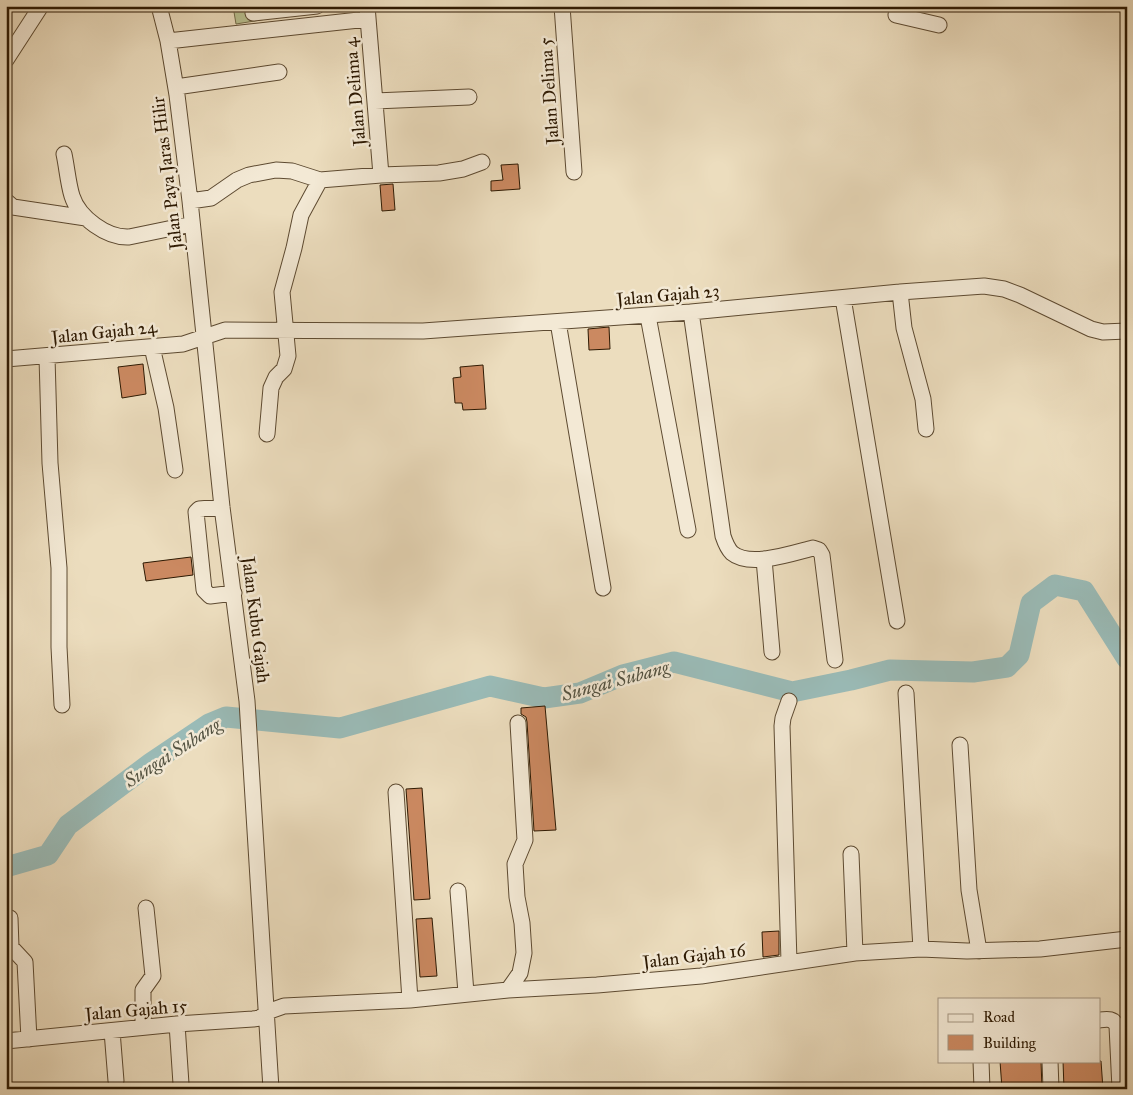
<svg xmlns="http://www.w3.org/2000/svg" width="1133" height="1095" font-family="'IM FELL Great Primer',serif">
<rect width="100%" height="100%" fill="#ecddbe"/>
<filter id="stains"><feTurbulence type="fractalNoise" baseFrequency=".004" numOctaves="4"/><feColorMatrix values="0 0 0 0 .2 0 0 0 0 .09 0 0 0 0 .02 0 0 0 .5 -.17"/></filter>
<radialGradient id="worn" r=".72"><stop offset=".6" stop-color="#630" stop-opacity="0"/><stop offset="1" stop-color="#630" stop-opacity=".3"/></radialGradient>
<!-- green -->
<path fill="#b9c090" stroke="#736c49" d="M233,6h114l-111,18z"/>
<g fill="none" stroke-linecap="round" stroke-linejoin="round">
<!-- river -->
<path stroke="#9abbb7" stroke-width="21" d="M6,867l42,-12 20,-30 83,-62 58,-39 17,-7 114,11 150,-42 54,12 36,-5 43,-18 51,-13 118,30 59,-12 39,-10 83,2 34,-5 12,-12 12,-52 24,-18 29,6 43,68"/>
</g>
<!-- building -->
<path fill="#cb8961" stroke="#2d1902" d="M518,164l2,25 -29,2v-10l12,-1 -2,-15z
M393,184l2,26 -13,1 -2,-26z
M609,327l1,22 -21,1 -1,-21z
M143,364l3,30 -24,4 -4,-31z
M483,365l3,44 -23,1 -1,-7h-7l-2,-25 8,-1 -1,-10z
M191,557l2,18 -47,6 -3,-18z
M545,706l11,124 -22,1 -7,-109 -1,-5 -5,-3v-6z
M422,788l8,111 -16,1 -8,-111z
M432,918l5,58 -17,1 -4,-58z
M779,931v24l-16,2 -1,-25z
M1000,1061h41l1,28h-40z
M1063,1061h38l2,28h-39z"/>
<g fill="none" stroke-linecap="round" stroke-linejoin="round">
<!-- minor casing -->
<g stroke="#5d4a31" stroke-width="17">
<path id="minor" d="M159,6l9,35 9,54 13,106 32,306 25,194 24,388
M367,6l14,169
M562,6l12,166
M253,13l64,-7
M896,15l43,10
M168,41l200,-22
M6,60l35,-54
M176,87l103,-15
M375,101l94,-4
M64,154c3,14 4,29 8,42 7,22 35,42 57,41l63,-13
M6,201l7,6 73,11
M190,201l21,-3 26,-18 12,-5 27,-5 16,1 28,9 61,-5 58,-2 24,-4 19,-7
M900,292l4,36 19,71 3,30
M843,298l54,323
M691,312l32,224c2,6 4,12 9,17 18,15 61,0 81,-5l6,2 3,5 13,105
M648,316l40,214
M558,322l45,266
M152,347l14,61 9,62
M47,357l3,106 9,105v79l3,58
M6,359l177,-15 42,-14 198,1 268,-19 209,-20 84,-6 20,3 16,6 71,34 12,3 24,-1
M267,434l4,-46 5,-11 8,-8 4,-13 -6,-64 12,-44 7,-33 19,-35
M222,507l-23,2 -3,3 8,78 6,6 24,-3
M764,559l8,93
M906,693l15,256
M960,745l9,145 10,61
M396,792l14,208
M851,854l4,99
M458,891l8,102
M10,918l1,29 14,15 4,77
M789,962l-7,-236 1,-8 6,-17
M508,990l12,-17 4,-20 -2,-30 -5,-26 -2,-33 10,-24 -7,-117
M1099,1020c9,-1 14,-2 18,6
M177,1024l4,60
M1117,1026l3,63
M143,1027v-37l10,-14 -7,-68
M112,1031l4,50
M6,1041l171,-17 76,-5 7,-1 7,-6 17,-6 126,-6 98,-10 89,-5 104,-9 154,-23 66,-4 46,2 73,-2 87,-10
M981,1061l1,28
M1050,1061l1,28"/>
</g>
<!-- minor -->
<use href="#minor" stroke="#f3e9d5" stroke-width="15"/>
</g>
<g text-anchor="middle" stroke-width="5" stroke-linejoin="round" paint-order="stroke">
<!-- street labels -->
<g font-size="18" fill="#2d1902" stroke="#f3e9d5">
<text transform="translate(549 91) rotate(-94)" y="6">Jalan Delima 5</text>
<text transform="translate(355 92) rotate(-95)" y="6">Jalan Delima 4</text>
<text transform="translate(167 173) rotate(-97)" y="6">Jalan Paya Jaras Hilir</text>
<text transform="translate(668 295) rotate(-5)" y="6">Jalan Gajah 23</text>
<text transform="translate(104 332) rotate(-6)" y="6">Jalan Gajah 24</text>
<text transform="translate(256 620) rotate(83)" y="6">Jalan Kubu Gajah</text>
<text transform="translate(694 956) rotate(-7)" y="6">Jalan Gajah 16</text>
<text transform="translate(136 1010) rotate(-5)" y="6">Jalan Gajah 15</text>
</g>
<!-- water labels -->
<g font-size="19" font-style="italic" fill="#535241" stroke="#f3e9d5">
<text transform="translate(615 680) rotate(-15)" y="7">Sungai Subang</text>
<text transform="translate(172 752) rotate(-33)" y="7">Sungai Subang</text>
</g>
</g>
<!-- margin -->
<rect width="1133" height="1095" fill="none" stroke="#ecddbe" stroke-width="25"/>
<rect x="8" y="8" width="1118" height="1080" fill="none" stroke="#2d1902" stroke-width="2.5"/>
<rect x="12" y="12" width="1108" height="1070" fill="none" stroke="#2d1902"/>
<!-- legend -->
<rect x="938" y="998" width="162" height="65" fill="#f3e9d5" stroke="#a49681"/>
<rect x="948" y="1014" width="25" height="8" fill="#f3e9d5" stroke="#a49681"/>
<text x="983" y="1022" font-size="15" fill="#2d1902">Road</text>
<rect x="948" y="1035" width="25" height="15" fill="#cb8961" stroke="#a49681"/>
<text x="983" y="1048" font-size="15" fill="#2d1902">Building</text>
<rect width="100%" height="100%" filter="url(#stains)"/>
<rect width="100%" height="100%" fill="url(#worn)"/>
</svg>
